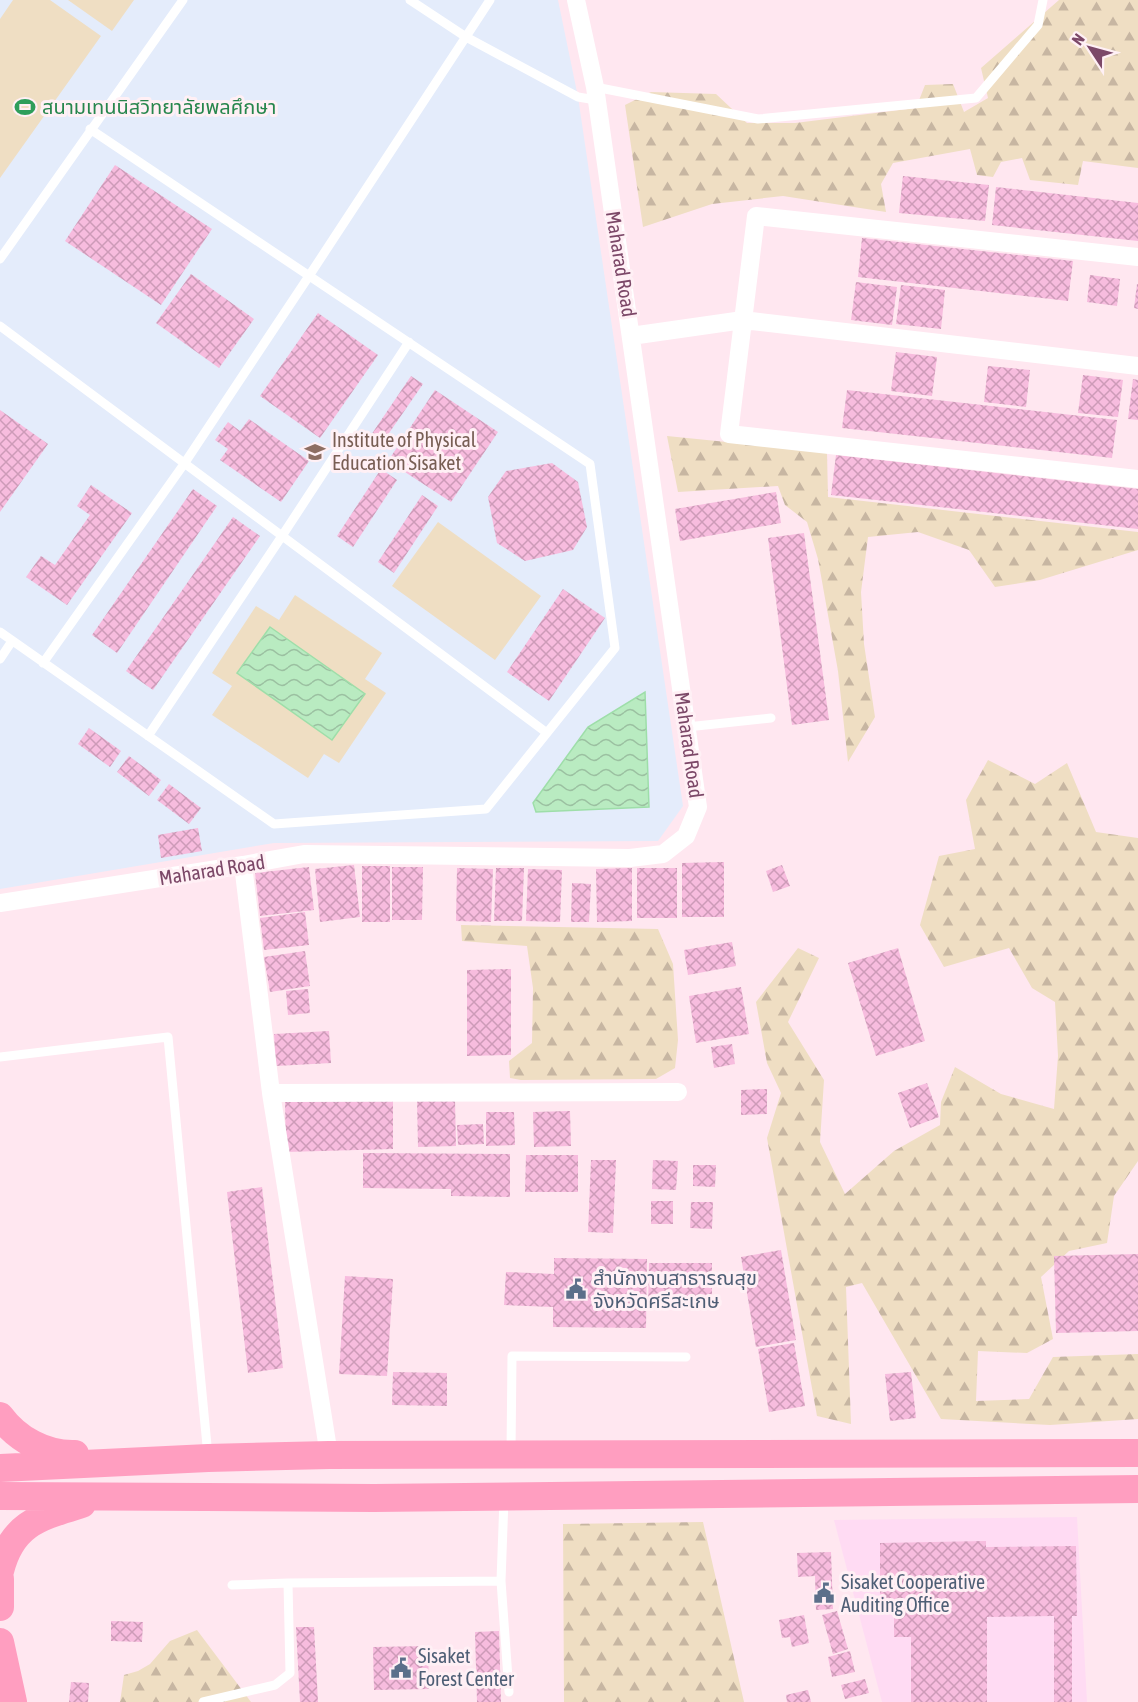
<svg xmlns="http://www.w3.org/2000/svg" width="1138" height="1702" font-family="'Asap Condensed','Noto Sans Thai',sans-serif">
<defs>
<pattern id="forest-firs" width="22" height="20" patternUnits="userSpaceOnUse" patternTransform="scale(1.5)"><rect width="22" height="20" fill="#efdec3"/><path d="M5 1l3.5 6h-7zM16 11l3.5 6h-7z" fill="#c7b6a2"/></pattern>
<pattern id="water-waves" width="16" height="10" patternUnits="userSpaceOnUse" patternTransform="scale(1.5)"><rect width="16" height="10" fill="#b9ebc1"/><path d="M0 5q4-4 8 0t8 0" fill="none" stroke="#9bc0a1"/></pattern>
<pattern id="building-cross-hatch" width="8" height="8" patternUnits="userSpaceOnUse" patternTransform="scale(1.5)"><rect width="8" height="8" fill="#f7bcde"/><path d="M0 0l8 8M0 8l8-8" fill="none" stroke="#cd9bb8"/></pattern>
</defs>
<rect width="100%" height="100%" fill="#ffe7f0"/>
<!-- commercial -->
<path fill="#ffdbf3" d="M1077,1517l10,185h-205l-48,-182z"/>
<!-- education -->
<path fill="#e4ecfb" d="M0,0h558l20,97 105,709 -25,35 -384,2 -274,46z"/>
<!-- grass -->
<path fill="#efdec3" d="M13,0h37l51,36 -101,142v-159z
M68,0h66l-22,31z
M438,522l103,74 -46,64 -103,-74z
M295,595l87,58 -17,26 21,14 -47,70 -15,-9 -16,24 -96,-63 20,-29 -20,-13 44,-67 23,14z"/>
<!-- forest -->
<path fill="url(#forest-firs)" d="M1059,0h79v168l-55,-7 -5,24 -48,-5 -8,-22 -21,4 -8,15 -16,-2 -7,-26 -77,14 -12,21 5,28 -103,-16 -71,8 -69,23 -18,-122 26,-13 65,2 31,29h48l121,-15 9,-23 28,-1 11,28 24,-14 -7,-30z
M667,436l160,16 1,45 310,35v18l-98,30 -45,7 -26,-37 -51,-18 -50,5 -7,55 3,52 11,73 -27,45 -10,-91 -20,-112 -11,-37 -22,-17 -7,-19 -100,6z
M988,760l47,24 32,-21 29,69 42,6v323l-24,35 -7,47 -38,8 -28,26 12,62 -26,14 -49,-2 -2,50 53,-2 24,-42 85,-3v65l-88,6 -109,-6 -79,-136 -16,4 5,137 -34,-8 -50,-278 14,-45 -14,-30 -11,-61 42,-54 21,10 -31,64 36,58 -4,62 25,52 49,-43 46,-26 1,-23 14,-35 46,27 53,15 4,-53 -3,-54 -23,-14 -23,-40 -65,19 -24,-42 19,-69 36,-7 -9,-49z
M461,925l197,4 15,35 5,76 -3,28 -19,11 -135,1 -11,-2 -1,-17 23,-18 1,-55 -6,-42 -65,-5z
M703,1522l41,180h-180l-1,-178z
M197,1630l54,72h-131l4,-27 14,-4 12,-7 20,-23z"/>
<!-- water -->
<path fill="url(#water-waves)" stroke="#9edea9" stroke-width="1.5" d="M270,627l95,67 -33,46 -95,-67z
M645,692l4,115 -113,5 -3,-9 55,-76z"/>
<!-- building -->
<path fill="url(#building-cross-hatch)" d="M115,165l97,64 -51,76 -96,-64z
M903,176l86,9 -4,36 -86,-8z
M996,187l142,16v38l-146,-16z
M862,238l211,23 -5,40 -210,-24z
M191,274l63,45 -35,49 -63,-45z
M1090,275l30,4 -3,27 -30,-4z
M856,282l41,5 -5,38 -41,-5z
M1137,284h1v25l-4,-1z
M901,285l44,5 -4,39 -45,-5z
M318,313l60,42 -58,83 -60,-42z
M896,352l41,5 -5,39 -41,-5z
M988,366l42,4 -4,37 -42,-5z
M1083,375l40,5 -5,37 -40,-4z
M411,376l12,8 -45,65 -11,-8z
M1133,379l5,1v40l-10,-1z
M435,390l63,42 -47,70 -63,-41z
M847,390l270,30 -5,38 -270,-30z
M0,410l48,34 -48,68z
M249,419l60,42 -28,41 -61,-42 8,-11 -13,-9 13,-18 12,9z
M836,455l302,34v40l-307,-34z
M552,463l26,19 9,45 -14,23 -48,11 -28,-18 -9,-46 18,-26z
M381,469l16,11 -44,67 -16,-11z
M91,485l41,28 -65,92 -41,-28 15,-21 14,9 35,-50 -13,-9z
M193,489l24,17 -100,147 -25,-18z
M776,492l5,31 -101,18 -5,-32z
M422,495l16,11 -44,67 -16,-11z
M233,517l27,19 -107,154 -27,-19z
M804,533l25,187 -37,5 -24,-187z
M563,589l42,29 -56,83 -42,-29z
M89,728l32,23 -11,16 -32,-23z
M129,756l32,24 -12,16 -32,-24z
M169,784l32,24 -12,16 -32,-24z
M198,828l4,23 -41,7 -3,-23z
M724,862v55h-42v-54z
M354,865l6,52 -40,5 -5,-53z
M782,865l8,21 -17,6 -7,-21z
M362,866h28v56h-28z
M309,867l5,43 -54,6 -5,-43z
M392,867h31l-1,53h-30z
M457,868l36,1 -2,53 -35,-1z
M496,868h28l-2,53h-28z
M632,868v53l-35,1 -1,-53z
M637,868h40v50h-40z
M528,869l34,1 -2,52 -34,-1z
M572,883l19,1 -2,38h-18z
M305,912l4,33 -45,5 -4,-32z
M732,942l4,24 -48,9 -4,-25z
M898,948l27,93 -49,15 -28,-93z
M305,951l5,35 -40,6 -6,-35z
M511,969v86l-44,1v-86z
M741,987l8,47 -53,9 -7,-47z
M308,989l2,24 -22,2 -2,-24z
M329,1031l2,32 -55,3 -2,-32z
M732,1044l3,20 -21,4 -3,-21z
M927,1083l12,34 -29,11 -12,-35z
M767,1089v25l-26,1v-25z
M393,1099v50l-107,3 -1,-50z
M455,1099l1,47 -38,1 -1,-47z
M570,1111l1,35 -37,1 -1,-35z
M486,1112h28l1,33 -29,1z
M483,1124l1,20 -26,1 -1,-20z
M363,1153l147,1v43l-59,-1v-7l-88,-1z
M526,1155h52v37h-53z
M591,1160h25l-3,73 -25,-1z
M653,1160l25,1 -2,29 -24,-1z
M693,1165h23l-1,22 -22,-1z
M262,1187l21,181 -35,5 -21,-181z
M651,1201h22v23h-22z
M691,1202h22l-1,27 -22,-1z
M781,1250l15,90 -40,7 -15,-90z
M1138,1254v77l-82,2 -2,-77z
M554,1258l93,1 -1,69 -93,-1v-20l-49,-2 2,-33 48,2z
M649,1263h63v45h-64z
M345,1276l48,3 -6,97 -48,-2z
M794,1343l11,63 -36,6 -11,-63z
M393,1372l54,1v33l-55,-1z
M911,1372l5,46 -26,3 -5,-47z
M986,1541v6l90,-1 1,70h-5v86h-18v-86l-67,1v85h-76v-65h-17v-25h-14v-69z
M831,1552l2,57 -17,1 -1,-34 -17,1 -1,-24z
M837,1611l11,38 -15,5 -11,-39z
M804,1615l5,28 -17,4 -2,-10 -8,1 -3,-18z
M111,1621l32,1 -1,20 -31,-1z
M296,1627h18l4,75h-18z
M499,1631l2,71h-24l-2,-70z
M428,1646l1,43 -55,1 -1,-43z
M850,1651l5,21 -23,5 -4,-20z
M865,1679l4,14 -24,6 -4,-14z
M71,1682l18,1 -1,19h-19z
M808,1690l3,12h-24l-1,-7z"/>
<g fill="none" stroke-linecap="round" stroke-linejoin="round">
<!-- service -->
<path stroke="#fff" stroke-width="9" d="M410,0l56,37 112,60 18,3
M595,87l163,32 218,-21 62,-73 5,-25
M0,259l183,-259
M0,326l547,407
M0,632l274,192 212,-15 129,-161 -25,-184 -500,-335
M0,659l12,-18
M43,663l141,-199 125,-188 181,-276
M687,727l84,-9
M148,736l134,-200 127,-194
M0,1057l168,-20 40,419
M511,1452l1,-96 174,1
M504,1499l-3,82 8,111
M232,1585l56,-2 213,-2
M203,1702l72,-17 15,-12 -2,-90"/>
<!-- minor -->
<path stroke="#fff" stroke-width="18" d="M1138,257l-382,-41 -27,218 409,45
M631,336l112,-16 395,46
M243,865l28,228 58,362
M0,903l243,-38 61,-11 326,4 33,-4 23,-18 12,-29 -103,-720 -19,-87
M271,1093l407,-1"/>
<!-- primary -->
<path stroke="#ff9ec0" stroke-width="28" d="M0,1416c17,23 45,39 75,38
M0,1468l208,-10 121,-3 809,-2
M0,1496l374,2 764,-9
M0,1571c12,-48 40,-54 82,-67
M0,1579v28
M0,1642l13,60"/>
</g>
<!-- icons -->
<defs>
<g id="stadium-bare" transform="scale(1.62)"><path d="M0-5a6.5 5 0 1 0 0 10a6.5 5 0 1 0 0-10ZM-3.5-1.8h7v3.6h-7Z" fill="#2e9e5b" stroke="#fff0f5" stroke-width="2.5" paint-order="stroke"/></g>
<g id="university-bare" transform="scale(1.62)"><path d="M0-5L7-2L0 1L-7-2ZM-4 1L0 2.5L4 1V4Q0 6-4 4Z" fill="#8d6e63" stroke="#fff0f5" stroke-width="2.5" paint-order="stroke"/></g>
<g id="civic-bare" transform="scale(1.62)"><path d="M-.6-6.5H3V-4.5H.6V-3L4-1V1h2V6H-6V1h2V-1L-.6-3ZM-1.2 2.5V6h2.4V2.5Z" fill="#5c6f8a" stroke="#fff0f5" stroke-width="2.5" paint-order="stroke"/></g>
</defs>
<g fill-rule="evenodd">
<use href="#stadium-bare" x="25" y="107"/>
<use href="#university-bare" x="315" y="452"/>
<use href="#civic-bare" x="576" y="1289"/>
<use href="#civic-bare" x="824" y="1593"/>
<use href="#civic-bare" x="401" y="1668"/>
</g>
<g text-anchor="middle" stroke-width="6" stroke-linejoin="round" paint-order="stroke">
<!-- leisure labels -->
<g font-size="20" fill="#27864d" stroke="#fff0f5" text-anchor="start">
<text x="42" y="114">สนามเทนนิสวิทยาลัยพลศึกษา</text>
</g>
<!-- street labels -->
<g font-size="20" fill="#7c4868" stroke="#fff0f5">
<text transform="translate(621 264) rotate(81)" y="7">Maharad Road</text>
<text transform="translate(689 745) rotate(82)" y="7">Maharad Road</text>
<text transform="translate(212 870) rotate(-9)" y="7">Maharad Road</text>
</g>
<!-- education labels -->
<g font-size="20" fill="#785e54" stroke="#fff0f5" text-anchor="start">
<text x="332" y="447">Institute of Physical<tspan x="332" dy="23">Education Sisaket</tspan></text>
</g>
<!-- service labels -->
<g font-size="20" fill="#4e5e75" stroke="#fff0f5" text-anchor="start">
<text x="593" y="1285">สำนักงานสาธารณสุข<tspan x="593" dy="23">จังหวัดศรีสะเกษ</tspan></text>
<text x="841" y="1589">Sisaket Cooperative<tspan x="841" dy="23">Auditing Office</tspan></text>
<text x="418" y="1663">Sisaket<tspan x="418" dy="23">Forest Center</tspan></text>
</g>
</g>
<!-- north arrow -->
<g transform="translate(1090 48) rotate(306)" stroke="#fff0f5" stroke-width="4.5" paint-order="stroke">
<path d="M0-4.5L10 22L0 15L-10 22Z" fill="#7c4868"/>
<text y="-9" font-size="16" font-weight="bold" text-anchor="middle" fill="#7c4868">N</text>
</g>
</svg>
